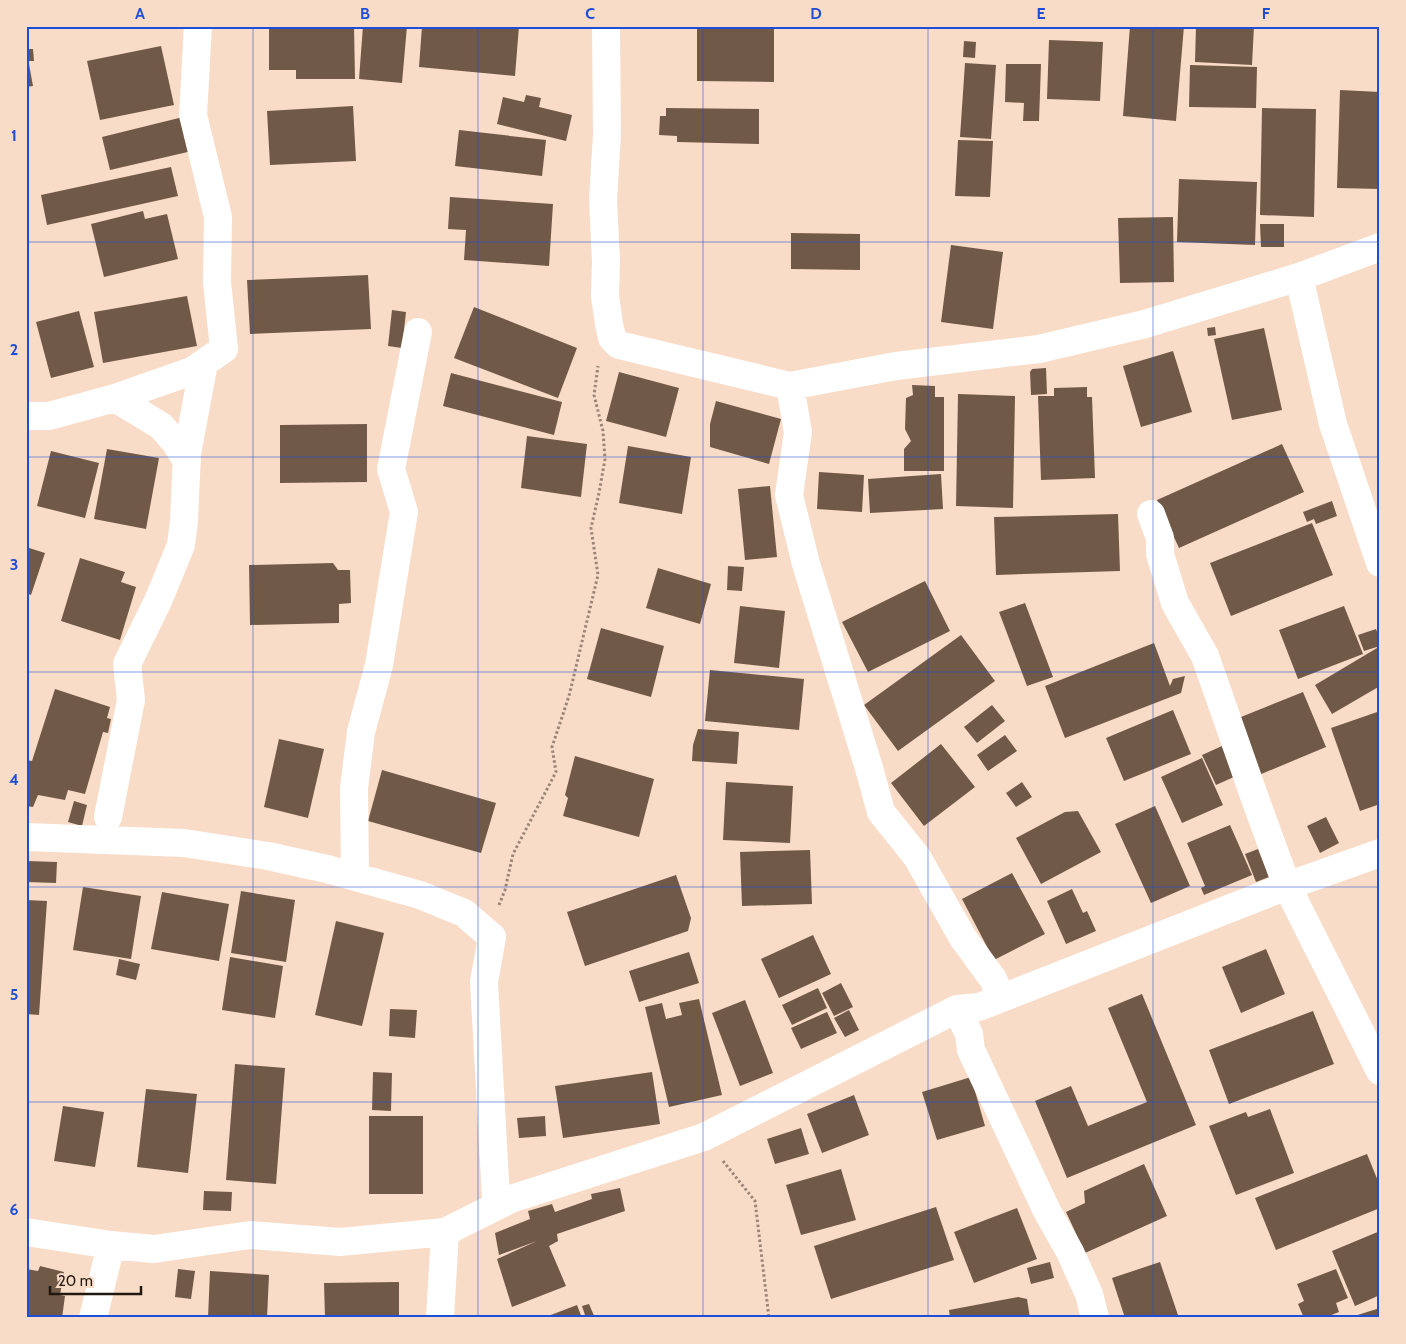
<svg xmlns="http://www.w3.org/2000/svg" width="1406" height="1344" font-family="Cabin,sans-serif">
<rect width="100%" height="100%" fill="#f9dcc7"/>
<!-- building -->
<path fill="#715947" d="M269,26h85l1,53h-59v-9h-27z
M363,26h44l-5,57 -43,-4z
M422,26h97l-4,50 -96,-9z
M697,26l77,1v55l-77,-1z
M1130,26h54l-8,95 -53,-5z
M1196,26h58l-2,39 -57,-3z
M1049,40l54,2 -3,59 -53,-2z
M964,41l12,1 -1,16 -12,-1z
M161,46l13,59 -74,15 -13,-59z
M26,49h7l1,12h-8z
M965,63l31,2 -5,74 -31,-2z
M29,64l4,22 -7,1v-22z
M1006,64h35l-2,57h-16l1,-18 -19,-1z
M1190,65l67,2 -1,41 -67,-1z
M1340,90l40,2v97l-43,-1z
M526,95l15,3 -2,9 33,8 -6,26 -69,-17 6,-27 21,5z
M353,106l3,55 -86,4 -3,-54z
M666,108l93,1v35l-82,-2v-6l-18,-1 1,-19h6z
M1262,108l54,1 -2,108 -54,-2z
M183,117l9,34 -82,19 -8,-33z
M459,130l87,10 -4,36 -87,-10z
M958,140l35,1 -3,56 -35,-1z
M171,167l7,29 -131,29 -6,-30z
M1179,179l78,3 -2,63 -78,-3z
M450,197l103,7 -4,62 -85,-6 2,-30 -18,-1z
M143,211l2,8 22,-5 11,45 -74,18 -13,-53z
M1173,217l1,65 -54,1 -2,-65z
M1260,224h24v23h-23z
M791,233l69,1v36l-69,-1z
M951,245l52,7 -10,77 -52,-7z
M368,275l3,54 -121,5 -3,-54z
M187,296l10,50 -94,17 -9,-51z
M474,307l103,41 -19,50 -104,-40z
M392,310l14,2 -4,36 -14,-2z
M79,311l15,56 -43,11 -15,-56z
M1215,327l1,8 -8,1 -1,-8z
M1264,328l18,82 -50,10 -18,-81z
M1173,351l19,61 -51,15 -18,-61z
M1046,368l1,26 -16,1 -1,-23 2,-3z
M619,372l60,16 -13,49 -60,-16z
M451,373l111,29 -8,33 -111,-29z
M912,385l23,1v11h9v74h-40v-22l7,-8 -6,-12 1,-31 7,-3z
M1087,387v10h5l3,81 -54,2 -3,-84h16v-8z
M958,394l57,2 -2,112 -57,-2z
M716,401l65,18 -12,45 -59,-17v-23z
M367,424v58l-87,1v-58z
M527,436l60,8 -6,53 -60,-9z
M1282,444l22,48 -125,56 -22,-48z
M628,446l63,11 -9,57 -63,-11z
M107,449l52,9 -13,71 -52,-10z
M51,451l48,12 -14,55 -48,-12z
M819,472l45,3 -2,37 -45,-3z
M941,474l2,35 -73,4 -2,-34z
M770,486l7,71 -32,3 -7,-71z
M1332,501l5,15 -21,8 -2,-5 -7,3 -4,-10z
M1118,514l2,57 -124,4 -2,-58z
M1312,523l21,52 -102,41 -21,-53z
M26,547l19,6 -14,42 -5,-2z
M80,558l45,14 -4,10 15,5 -16,53 -59,-19z
M333,563l5,7h12l1,33 -12,1v19l-89,2 -1,-60z
M728,566l16,1 -2,24 -15,-1z
M658,568l53,16 -11,40 -54,-16z
M925,581l25,50 -82,41 -26,-50z
M1025,603l28,74 -26,9 -28,-74z
M740,606l45,5 -6,57 -45,-5z
M1344,606l19,48 -65,25 -19,-49z
M601,628l63,18 -13,51 -64,-18z
M1376,629l4,11v6l-16,5 -6,-16z
M961,635l34,46 -97,70 -34,-46z
M1154,643l16,43 3,-7 12,-3 -4,17 -116,45 -20,-52z
M1377,648l3,6v32l-48,28 -17,-29z
M710,670l94,9 -5,51 -94,-9z
M55,689l55,18 -3,11 4,1 -3,14 -5,-1 -18,62 -17,-4 -3,10 -27,-5 -5,12 -7,-1v-46l6,1z
M1303,692l23,55 -67,28 -23,-56z
M992,705l13,16 -28,22 -13,-16z
M1173,710l18,44 -67,27 -18,-43z
M1380,711v93l-20,7 -29,-83z
M698,729l41,3 -2,32 -45,-3 1,-16z
M1005,735l12,16 -29,20 -11,-16z
M279,739l45,10 -16,69 -44,-11z
M941,744l34,43 -51,39 -33,-43z
M1222,746l14,30 -20,9 -14,-30z
M575,756l79,23 -15,58 -76,-21 5,-18 -3,-3z
M1202,758l21,47 -41,18 -21,-46z
M382,770l114,33 -15,50 -113,-32z
M726,782l67,4 -3,57 -67,-3z
M1022,782l10,15 -16,10 -10,-14z
M74,801l13,4 -5,21 -14,-4z
M1155,806l35,80 -39,17 -36,-79z
M1078,811l23,41 -60,32 -25,-46 49,-26z
M1326,817l13,26 -19,10 -13,-27z
M1230,825l22,50 -48,20 -3,-7 4,-2 -18,-43z
M1258,849l11,28 -13,5 -11,-28z
M810,850l2,54 -70,2 -2,-54z
M27,861l30,1 -1,21 -29,-1z
M1012,873l33,61 -51,26 -32,-61z
M676,875l15,43 -3,13 -103,35 -18,-54z
M83,887l58,9 -10,63 -58,-9z
M1072,889l11,24 4,-2 9,20 -30,13 -19,-43z
M241,891l54,9 -9,62 -55,-9z
M162,892l67,12 -10,57 -68,-12z
M26,900l21,1 -8,114 -13,-1z
M336,921l48,12 -22,93 -47,-11z
M813,935l18,39 -52,24 -18,-39z
M1266,949l19,45 -44,19 -19,-46z
M689,952l10,31 -60,19 -10,-31z
M230,957l53,9 -8,52 -53,-8z
M119,959l21,5 -4,16 -20,-5z
M841,983l12,24 -19,9 -12,-23z
M818,988l9,20 -35,17 -10,-20z
M1142,994l54,131 -129,53 -32,-77 36,-15 17,40 59,-24 -39,-94z
M699,999l23,96 -53,12 -24,-100 17,-4 4,16 16,-4 -3,-12z
M745,1000l28,73 -33,13 -28,-73z
M390,1009l27,1 -2,28 -26,-2z
M849,1010l10,20 -14,7 -11,-19z
M1313,1011l21,53 -105,40 -20,-54z
M827,1012l10,21 -36,16 -10,-21z
M235,1064l50,4 -9,116 -50,-4z
M373,1072l19,1 -1,38 -19,-1z
M652,1072l8,52 -97,14 -8,-52z
M971,1077l14,49 -48,14 -15,-48z
M146,1089l51,5 -9,79 -51,-6z
M854,1095l15,40 -47,18 -15,-39z
M63,1106l41,6 -9,55 -41,-6z
M1270,1109l24,64 -58,22 -27,-69 37,-14 2,5z
M369,1116h54v78h-54z
M545,1116l1,20 -27,2 -2,-20z
M801,1128l8,26 -34,10 -8,-25z
M1367,1154l13,32v22l-104,42 -21,-52z
M1144,1164l23,52 -82,37 -19,-41 19,-9 -1,-12z
M841,1169l15,51 -55,15 -15,-50z
M620,1188l5,23 -68,23 1,7 -9,5 17,40 -54,21 -15,-48 40,-18 -38,14 -4,-22 35,-14 -2,-8 24,-7 3,8 37,-13 -1,-5z
M204,1191l28,1 -1,19 -28,-1z
M936,1207l18,53 -123,39 -17,-53z
M1017,1208l20,51 -63,24 -20,-51z
M1380,1231v64l-25,11 -23,-55z
M1050,1262l4,16 -23,6 -4,-16z
M1160,1262l19,56h-54l-13,-40z
M40,1266l24,6 -4,23 5,1 -3,22h-36v-49l12,2z
M178,1269l17,2 -4,28 -16,-2z
M1336,1269l12,29 -12,5 3,9 -15,6h-10l-1,-2 -9,2 -6,-14 6,-3 -7,-17z
M210,1271l59,4 -2,43h-59z
M399,1282v36h-74l-1,-35z
M1018,1297l9,2 3,19h-80l-1,-8z
M589,1304l6,14h-9l-4,-12z
M577,1305l5,13h-39z
M1380,1308v10h-29v-1z"/>
<g fill="none" stroke-linecap="round" stroke-linejoin="round">
<!-- path -->
<path stroke="#9a8677" stroke-width="3" stroke-dasharray="2.5 2.5" stroke-linecap="butt" d="M499,905l6,-15 8,-36 43,-82 -4,-25 17,-51 29,-121 -7,-47 8,-35 6,-34 -2,-28 -9,-36 4,-29
M723,1161l32,40 14,117"/>
<!-- minor -->
<path stroke="#fff" stroke-width="28" d="M606,26l1,109 -4,65 3,61 -1,35 4,28 3,14 7,7 171,41 106,-20 143,-17 106,-25 154,-47 81,-30
M1299,277l34,147 47,139
M790,386l8,46 -9,63 17,69 63,204 12,44 36,45 46,81 30,41 8,19
M115,398l46,28 14,16 12,19
M26,416h23l66,-18 77,-27 32,-22 -7,-67 1,-65 -25,-102 5,-89
M1151,514l9,24v16l15,49 30,53 53,151 29,79 93,185
M108,817l23,-117 -4,-36 31,-63 23,-56 3,-24 3,-67 17,-91
M26,837l158,6 84,13 59,13 93,26 44,18 28,24 -8,45 12,216
M355,876l-1,-88 7,-56 18,-67 25,-153 -13,-43 27,-137
M957,1009l12,25 2,16 76,161 23,41 19,42 6,24
M26,1232l85,13 43,4 96,-14 90,7 105,-10 66,-33 193,-62 253,-128 22,-2 308,-121 93,-33
M93,1318l18,-73
M440,1318l5,-86"/>
</g>
<!-- grid -->
<path fill="none" stroke="#1d4ed8" stroke-width="1" stroke-opacity="0.55" d="M253,26v1292M478,26v1292M703,26v1292M928,26v1292M1153,26v1292M26,242h1354M26,457h1354M26,672h1354M26,887h1354M26,1102h1354"/>
<!-- border -->
<rect width="1406" height="1344" fill="none" stroke="#f9dcc7" stroke-width="55"/>
<!-- scale -->
<path d="M50 1286v8h91v-8" fill="none" stroke="#211810" stroke-width="2.5"/>
<text x="58" y="1286" font-size="15" fill="#211810" stroke="#f9dcc7" stroke-width="4" paint-order="stroke">20 m</text>
<rect x="28" y="28" width="1350" height="1288" fill="none" stroke="#1d4ed8" stroke-width="2"/>
<g font-size="16" text-anchor="middle" font-weight="bold" fill="#1d4ed8">
<text x="140" y="19">A</text>
<text x="365" y="19">B</text>
<text x="590" y="19">C</text>
<text x="816" y="19">D</text>
<text x="1041" y="19">E</text>
<text x="1266" y="19">F</text>
<text x="14" y="141">1</text>
<text x="14" y="355">2</text>
<text x="14" y="570">3</text>
<text x="14" y="785">4</text>
<text x="14" y="1000">5</text>
<text x="14" y="1215">6</text>
</g>
</svg>
